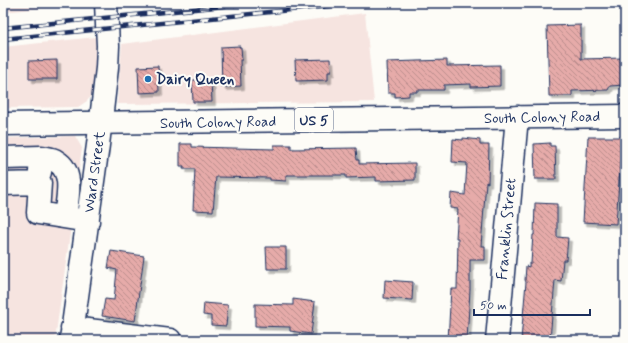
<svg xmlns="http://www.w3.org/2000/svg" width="628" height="343" font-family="Mynerve,sans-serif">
<defs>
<pattern id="building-back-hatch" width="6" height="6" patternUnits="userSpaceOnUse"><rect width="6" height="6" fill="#e6aba9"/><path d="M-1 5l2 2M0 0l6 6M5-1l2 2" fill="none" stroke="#ba8c8d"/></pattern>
<filter id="shadow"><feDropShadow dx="3.5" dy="3.5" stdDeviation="0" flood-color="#0004"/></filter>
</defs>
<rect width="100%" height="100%" fill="#fdfcf7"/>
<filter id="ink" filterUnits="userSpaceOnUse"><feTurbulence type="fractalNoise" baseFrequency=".025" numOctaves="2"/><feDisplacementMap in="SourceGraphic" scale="8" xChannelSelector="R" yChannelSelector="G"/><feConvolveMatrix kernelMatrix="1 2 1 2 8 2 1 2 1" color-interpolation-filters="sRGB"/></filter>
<g filter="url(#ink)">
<!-- built -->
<path fill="#f6e4e0" d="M3,3h92l-92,9z
M365,13l9,89 -257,2 5,-60z
M96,37l2,9 -1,28 -4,20 -6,7 -9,6 -75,1v-61z
M75,136l7,12 -27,192h-52v-202z"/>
<!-- building -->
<path fill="url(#building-back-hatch)" stroke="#1b2f5e" filter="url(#shadow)" d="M581,25v34l44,-1v27l-15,1 -2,4 -36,1v5h-23l-2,-70z
M240,46l-1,1h2l1,13h-2l1,26 -19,1 -1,-40z
M330,59l1,13h-3v8l-32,1 -1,-21z
M57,60v19h-28v-18z
M447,60v6l53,-1v21l-29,1v-3l-27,1v5h-27v2h-8v4l-14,1v-4h-7l-1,-31z
M158,66l1,26 -20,1 -1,-26z
M192,80h19l1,22h-19z
M588,137h34l-6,87 -33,-2z
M463,138l17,2v5h9l-1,38 -2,-1 -5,64h4v14h-15v30l-3,50h-19l3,-51h6l1,-51h-2l2,-29 -8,-1 1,-15 14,2 2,-32 -15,-1 1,-23 10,1z
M550,143v3h5l1,33h-21l-1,-35z
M180,144h12v3l82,2v-4h17v4l65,-1 1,12h2v4l56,-1v17l-39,1v-4l-30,1v-3h-60v6l-16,-1v-2l-54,-1 -3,34 -20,-1 2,-41h-12l1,-3h-4z
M535,203l22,1v33l11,1 -2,22h-3l-2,21 -6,-1 -5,60h-29l5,-58 -1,-2 1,-14 3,1v-4h2l2,-28h1z
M266,247h20v22h-19z
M111,251l33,5 -9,65 -33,-5 3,-17 9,1 3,-30 -9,-2z
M385,280l28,2 -1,18 -28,-2z
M293,299l22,3 -4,32 -21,-3v-4l-35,-1v-22l38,1z
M204,303l24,2 -2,21 -15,-1v-9l-8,-1z"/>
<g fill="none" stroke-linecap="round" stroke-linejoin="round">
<!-- minor casing -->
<g stroke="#1b2f5e" stroke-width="25">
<path id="minor" d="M41,157c4,1 11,1 15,4 19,11 11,38 9,56
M3,158l38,-1 -1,15
M3,184l37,-1 -2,30 50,8
M72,328l98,12
M71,340l27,-195 9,-77 1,-22 -2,-43
M497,340l20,-223"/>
</g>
<!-- major casing -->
<g stroke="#1b2f5e" stroke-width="25">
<path id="major" d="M3,124l622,-8"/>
</g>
<!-- minor -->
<use href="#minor" stroke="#fdfcf7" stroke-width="22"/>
<!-- major -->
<use href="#major" stroke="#fdfcf7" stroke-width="22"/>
<!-- rail casing -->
<g stroke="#1b2f5e" stroke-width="4.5">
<path id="rail" d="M3,28l252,-25
M3,39l356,-36"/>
</g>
<!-- rail -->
<use href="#rail" stroke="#fdfcf7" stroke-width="3" stroke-dasharray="9" stroke-linecap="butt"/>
</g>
</g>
<!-- markers -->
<circle fill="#1f6fb2" stroke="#fdfcf7" stroke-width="1.5" cx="148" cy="79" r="4"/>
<g text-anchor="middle" stroke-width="4" stroke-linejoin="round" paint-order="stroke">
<!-- shield labels -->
<rect fill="#fdfcf7" stroke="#5f6c8c" stroke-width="1" x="295" y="108" width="38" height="24" rx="3"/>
<g font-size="14" font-weight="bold" fill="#1b2f5e">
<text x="314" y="125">US 5</text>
</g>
<!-- poi labels -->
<g font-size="15" font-weight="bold" fill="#1b2f5e" stroke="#fdfcf7" text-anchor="start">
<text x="156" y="84">Dairy Queen</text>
</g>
<!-- street labels -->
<g font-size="15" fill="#1b2f5e" stroke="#fdfcf7">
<text transform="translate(542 117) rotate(-1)" y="5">South Colony Road</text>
<text transform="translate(218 122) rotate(-1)" y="5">South Colony Road</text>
<text transform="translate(94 172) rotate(-82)" y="5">Ward Street</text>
<text transform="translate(506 229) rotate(-85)" y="5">Franklin Street</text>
</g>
</g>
<!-- margin -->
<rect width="628" height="343" fill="none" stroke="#fdfcf7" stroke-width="16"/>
<rect x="8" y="8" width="612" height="327" fill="none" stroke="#1b2f5e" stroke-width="1.5" filter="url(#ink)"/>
<!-- scale -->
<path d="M474 309v6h116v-6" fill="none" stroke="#1b2f5e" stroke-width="2"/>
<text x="480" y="309" font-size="12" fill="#1b2f5e" stroke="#fdfcf7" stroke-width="3" paint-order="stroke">50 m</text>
</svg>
